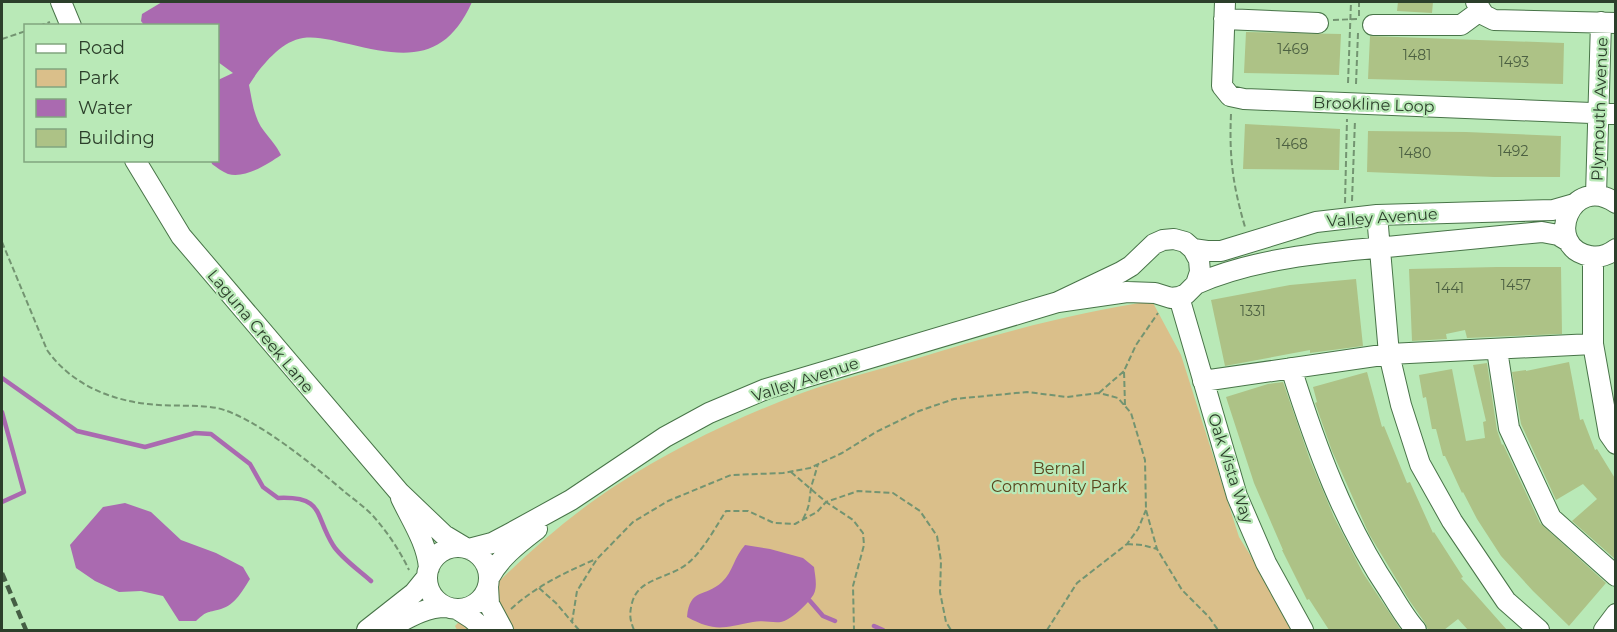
<svg xmlns="http://www.w3.org/2000/svg" width="1617" height="632" font-family="Montserrat,sans-serif">
<rect width="100%" height="100%" fill="#b9e9b7"/>
<!-- green -->
<path fill="#dabf8a" d="M1152,301l29,54 58,182 58,93h-840l-2,-4c49,-51 100,-101 160,-140 57,-37 123,-69 187,-93 36,-13 75,-23 113,-34 77,-24 157,-46 237,-58z"/>
<!-- water -->
<path fill="#aa6ab0" d="M162,2h310c-27,60 -66,56 -123,42 -15,-3 -30,-8 -46,-6 -22,3 -43,29 -54,47 3,15 5,34 15,46 7,9 12,14 17,24 -13,9 -36,24 -53,19 -5,-2 -12,-7 -16,-10l-1,-3 7,-1v-80l15,-7 -15,-11v-36l-74,-1 -3,-4 1,-7z
M125,503l26,9 30,28 35,13 27,14 7,12c-7,11 -15,26 -29,30 -15,4 -14,2 -25,12h-17l-16,-25 -22,-5 -22,1 -24,-11 -19,-13 -6,-23 33,-38z
M745,545l25,4 33,9 11,9c1,8 3,17 1,24 -2,9 -25,30 -34,31 -9,1 -19,-2 -28,0 -31,6 -38,10 -66,-5 3,-30 18,-19 35,-35 11,-10 12,-25 23,-37z"/>
<g fill="none" stroke-linecap="round" stroke-linejoin="round">
<!-- stream -->
<path stroke="#aa6ab0" stroke-width="4.5" d="M2,378l75,53 68,16 50,-14 16,1 39,30 13,23 15,11c47,-2 36,17 55,47 7,12 27,26 38,36
M2,412l22,80 -22,10
M810,601l13,15 12,5
M874,626l9,4"/>
</g>
<!-- building -->
<path fill="#adc286" d="M1398,2h35l-1,11 -35,-2z
M1246,32l95,2 -2,41 -95,-2z
M1370,36l194,7 -1,41 -195,-5z
M1245,124l95,5 -1,41 -96,-1z
M1368,131l98,1 95,4 -1,41h-66l-127,-5z
M1497,267h64l1,67 -95,4 -2,-8 -19,4 1,5 -35,2 -3,-72z
M1356,279l7,67 -53,7v-3l-85,16 -14,-66 79,-15z
M1569,362l11,58 3,-1 12,31 2,-1 19,31 -1,79 -43,-38 25,-22 -14,-15 -27,16 -35,-76 -9,-52 14,-2v1z
M1487,363l10,67 5,15 1,-1 37,79 66,60 -37,43 -36,-35 -32,-35 -24,-37 -14,-27 -1,1 -17,-37h-2l-7,-27h-4l-6,-32 -3,1 -4,-23 33,-6 14,72 19,-3 -2,-16 3,-1 -13,-56z
M1367,372l15,55 2,-1 23,57 3,-1 23,51 1,-1 29,45 -2,1 46,52h-39l-10,-11 -14,11h-16l-3,-7 -16,-23 -40,-66 -37,-83 -17,-48 2,-1 -4,-15z
M1283,382l27,78 24,57 29,56 38,57h-72l-20,-31 -2,1 -25,-50h1l-29,-67 -28,-86 42,-13z"/>
<g fill="none" stroke-linecap="round" stroke-linejoin="round">
<!-- minor casing -->
<g stroke="#487448" stroke-width="22">
<path id="minor" d="M61,2l10,24
M1225,2l-3,84 8,10 14,3 372,15
M1476,2l8,13 10,5 122,3
M1224,19l94,4
M1373,25h88l19,-14
M135,160l46,76 218,256 45,43 20,12
M1596,195l5,-173
M1616,203c-45,-31 -74,44 -26,53 9,2 18,-1 26,-7
M1377,215l12,139 12,51 19,59 32,57 54,80 33,29
M1193,249l14,2h14l95,-29 61,-7 176,-5 21,-6
M1593,257v87l16,90 7,10
M1196,284c62,-27 134,-32 201,-38 48,-5 97,-9 145,-14l16,3 10,6
M1179,297l58,199 29,67 37,67
M1497,350l12,78 42,90 65,58
M1291,368c25,79 53,156 99,224 8,13 16,27 26,38
M1203,381l186,-27 204,-10
M401,498c11,23 26,45 28,70
M427 578a31 31 0 1 1 62 0a31 31 0 1 1-62 0Z
M469,549l23,-6 19,-10 60,-33 94,-63 44,-24 57,-24 292,-87 69,-10 28,1 16,5 8,-1 7,-3 10,-10 4,-12 -1,-12 -6,-11 -8,-7 -11,-3 -11,1 -9,4 -23,22 -10,6 -63,30
M489,578c11,-21 30,-35 48,-49
M488,586l1,18 14,26
M457,609l14,9 14,12
M367,630l47,-37 13,-16
M385,630c20,-10 38,-23 61,-23
M1604,630l12,-16"/>
</g>
<!-- path -->
<path stroke="#739471" stroke-width="2" stroke-dasharray="6 3" stroke-linecap="butt" d="M1359,16v-14
M1333,20l24,-1
M39,26l11,-4
M2,39l24,-8
M1348,83l3,-81
M1356,84l2,-51
M1231,114c-2,43 2,72 14,113
M1352,201l3,-81
M1345,203l2,-84
M2,242l45,108c23,33 62,50 101,54 23,3 47,0 69,4 37,8 100,60 129,85 10,8 20,15 28,24 14,16 26,34 35,53
M1099,393l25,-22
M1125,405l-1,-34 12,-26 22,-32
M791,472l35,30 27,18 10,13 1,12 -11,41 1,44
M803,519c9,-17 5,-19 9,-35 2,-6 4,-13 6,-20
M1127,544l15,1 15,4
M539,588l17,15 16,19
M511,609c25,-23 55,-37 85,-50
M579,630l-7,-8 5,-31 20,-32 36,-37 35,-21 63,-26 52,-2 27,-5 32,-15 34,-21 43,-21 35,-12 73,-7 40,5 32,-4 19,5 13,15 14,47 1,50 11,39 25,41 27,27 9,13
M634,630c-4,-10 -5,-15 -2,-27 6,-25 36,-24 55,-39 16,-13 28,-36 39,-53h22l26,12 21,1 22,-12 9,-10 32,-11 35,2 27,18 17,25 4,25 -1,31 6,30 5,8
M1047,630l30,-47 50,-39 11,-15 8,-19"/>
<!-- minor -->
<use href="#minor" stroke="#fff" stroke-width="20"/>
<!-- rail -->
<path stroke="#455e44" stroke-width="4.5" stroke-dasharray="9 4.5" stroke-linecap="butt" d="M2,573l24,57"/>
</g>
<g text-anchor="middle" stroke-width="4.5" stroke-linejoin="round" paint-order="stroke">
<!-- number labels -->
<g font-size="14" fill="#4c6042">
<text x="1293" y="54">1469</text>
<text x="1417" y="60">1481</text>
<text x="1514" y="67">1493</text>
<text x="1292" y="149">1468</text>
<text x="1513" y="156">1492</text>
<text x="1415" y="158">1480</text>
<text x="1516" y="290">1457</text>
<text x="1450" y="293">1441</text>
<text x="1253" y="316">1331</text>
</g>
<!-- street labels -->
<g font-size="16" fill="#2c3f2b" stroke="#b9e9b7">
<text transform="translate(1374 104) rotate(2)" y="6">Brookline Loop</text>
<text transform="translate(1599 109) rotate(-88)" y="6">Plymouth Avenue</text>
<text transform="translate(1382 217) rotate(-4)" y="6">Valley Avenue</text>
<text transform="translate(261 331) rotate(50)" y="6">Laguna Creek Lane</text>
<text transform="translate(805 379) rotate(-18)" y="6">Valley Avenue</text>
<text transform="translate(1231 468) rotate(72)" y="6">Oak Vista Way</text>
</g>
<!-- park labels -->
<g font-size="16" fill="#59461e" stroke="#b9e9b7">
<text x="1059" y="474">Bernal<tspan x="1059" dy="18">Community Park</tspan></text>
</g>
</g>
<!-- border -->
<rect width="1617" height="632" fill="none" stroke="#2c3f2b" stroke-width="6"/>
<!-- legend -->
<rect x="24" y="24" width="195" height="138" fill="#b9e9b7" stroke="#81a57f" stroke-width="1.5"/>
<rect x="36" y="44" width="30" height="9" fill="#ffffff" stroke="#81a57f" stroke-width="1.5"/>
<text x="78" y="54" font-size="18" fill="#2c3f2b">Road</text>
<rect x="36" y="69" width="30" height="18" fill="#dabf8a" stroke="#81a57f" stroke-width="1.5"/>
<text x="78" y="84" font-size="18" fill="#2c3f2b">Park</text>
<rect x="36" y="99" width="30" height="18" fill="#aa6ab0" stroke="#81a57f" stroke-width="1.5"/>
<text x="78" y="114" font-size="18" fill="#2c3f2b">Water</text>
<rect x="36" y="129" width="30" height="18" fill="#adc286" stroke="#81a57f" stroke-width="1.5"/>
<text x="78" y="144" font-size="18" fill="#2c3f2b">Building</text>
</svg>
